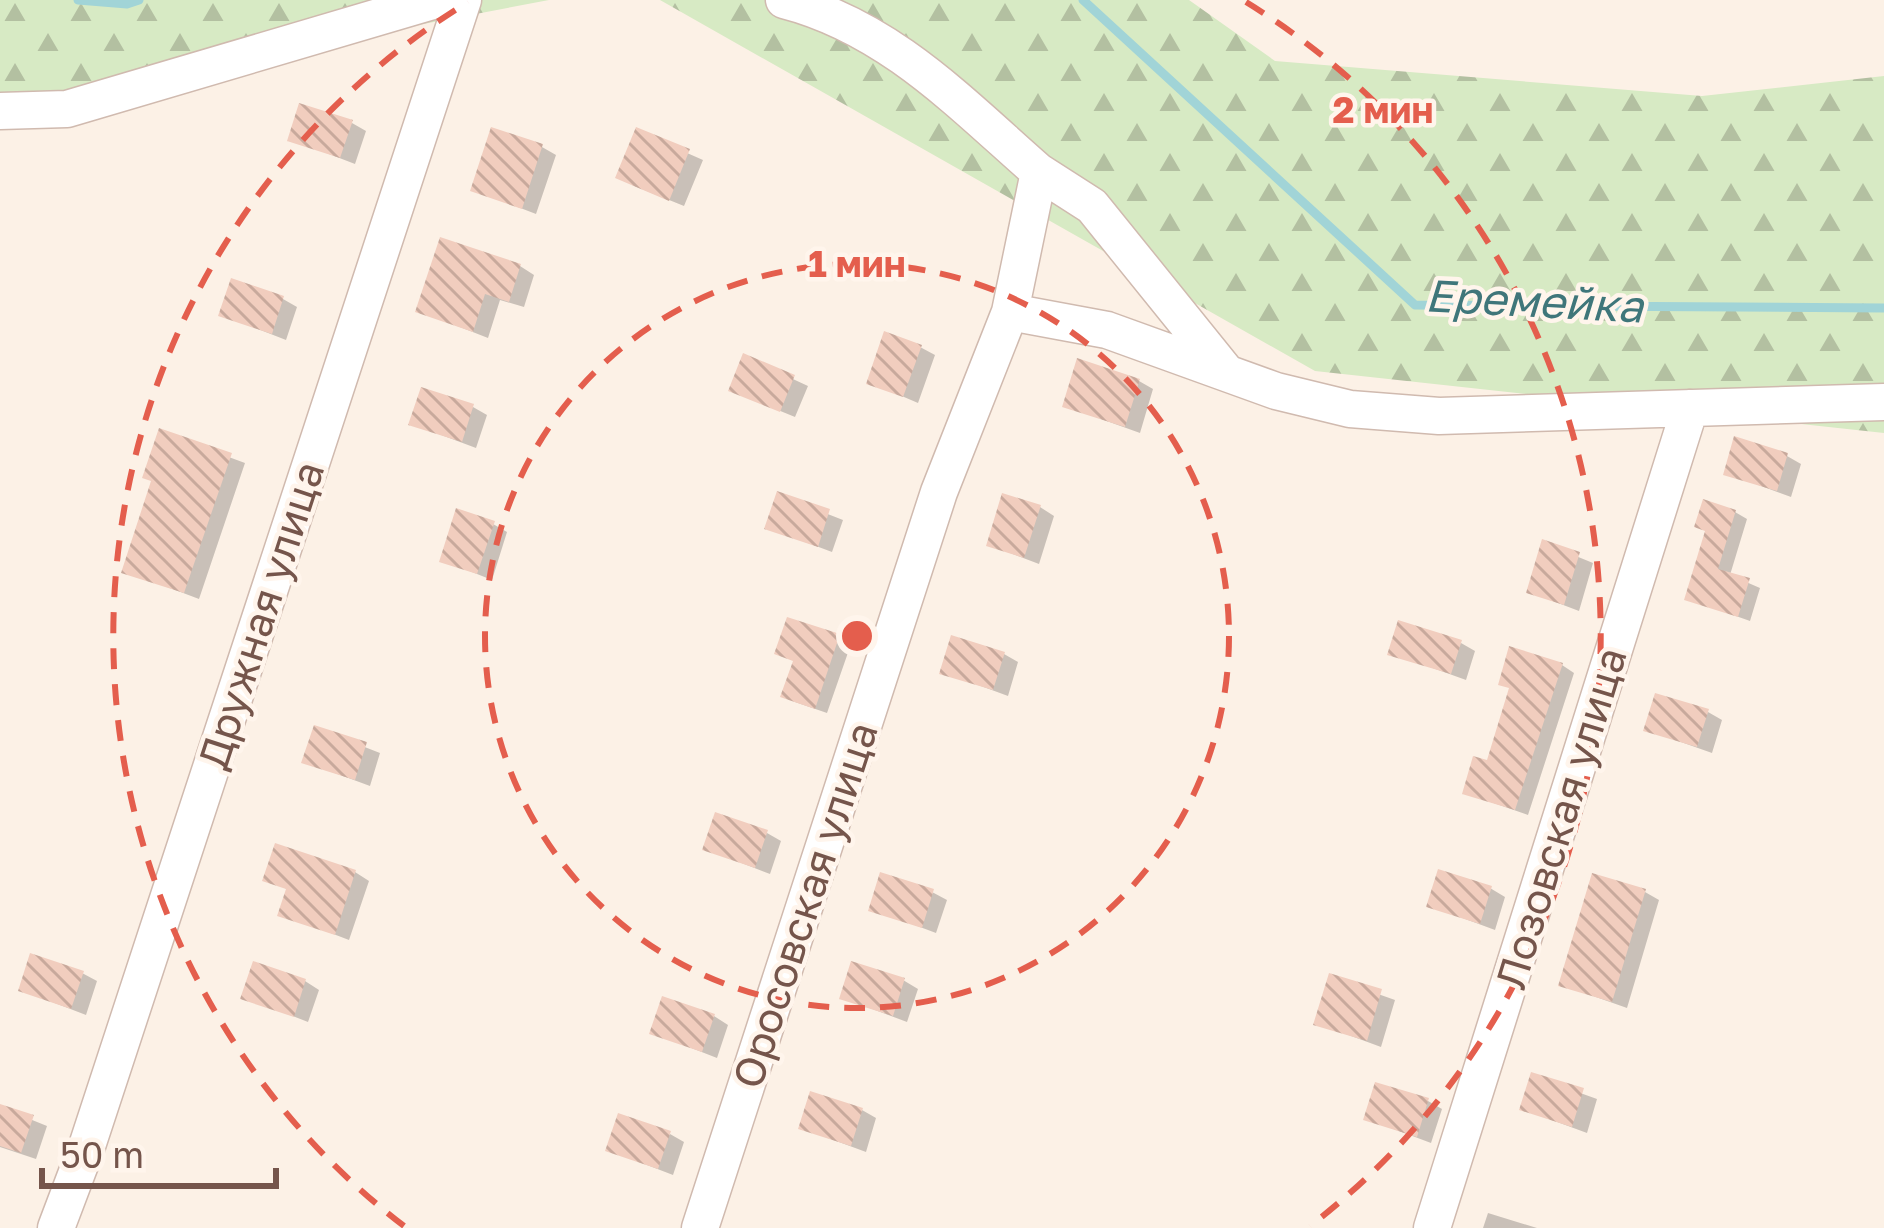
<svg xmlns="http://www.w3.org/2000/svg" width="1884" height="1228" font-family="'Golos Text',sans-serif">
<defs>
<pattern id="forest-firs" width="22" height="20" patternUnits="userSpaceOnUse" patternTransform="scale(3)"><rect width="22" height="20" fill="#d7eac4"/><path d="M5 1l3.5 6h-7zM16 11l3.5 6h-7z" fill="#b3c0a1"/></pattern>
<pattern id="building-back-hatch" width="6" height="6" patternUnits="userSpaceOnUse" patternTransform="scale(3)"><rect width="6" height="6" fill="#f1cdbe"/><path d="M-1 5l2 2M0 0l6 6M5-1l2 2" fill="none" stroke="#c8a99c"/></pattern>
</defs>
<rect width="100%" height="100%" fill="#fcf1e6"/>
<!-- forest -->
<path fill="url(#forest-firs)" d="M0,0h549l-471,90 -78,3z
M660,0h529l86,61 427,35 182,-20v357l-569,-62z"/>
<!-- shadow -->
<path fill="#0003" d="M352,123l14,8 -11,33 -65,-25z
M637,131l66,29 -19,46 -52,-21z
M542,147l14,8 -20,59 -62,-24z
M520,266l14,9 -10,32 -24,-7 -12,38 -69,-27z
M283,299l14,8 -11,33 -64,-25z
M920,347l15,8 -17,48 -49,-21z
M745,357l63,29 -13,31 -49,-20z
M1139,381l14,8 -13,44 -75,-27z
M473,407l14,8 -11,33 -64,-24z
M161,432l84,31 -46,136 -74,-28 29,-90z
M1787,456l14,8 -10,33 -65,-24z
M779,495l64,25 -11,32 -64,-24z
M1040,507l14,9 -15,48 -50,-19z
M1735,512l12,7 -17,56 30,13 -10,33 -62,-22z
M493,524l14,8 -15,48 -50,-20z
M1544,543l49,20 -14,48 -50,-19z
M789,620l62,24 -24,69 -32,-11v-40z
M1461,643l14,8 -9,29 -75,-27z
M1004,654l14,8 -10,34 -65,-24z
M1562,665l12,8 -46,142 -63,-22z
M1708,712l14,8 -10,33 -65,-23z
M316,728l64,25 -10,33 -65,-24z
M767,833l14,8 -11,33 -64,-25z
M355,872l14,9 -20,59 -68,-26 8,-24 -23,-11z
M1490,888l15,9 -10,33 -65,-24z
M932,892l15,8 -11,33 -64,-24z
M1645,892l14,8 -32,108 -65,-23z
M82,973l15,8 -11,34 -65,-25z
M1330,977l65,23 -14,47 -65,-24z
M903,980l15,9 -11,33 -64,-24z
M305,981l14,9 -11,32 -64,-25z
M714,1016l14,9 -11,33 -64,-25z
M1533,1076l64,23 -10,34 -65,-24z
M1428,1101l14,8 -11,34 -64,-24z
M0,1107l47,19 -11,33 -36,-12z
M862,1110l14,8 -10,34 -65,-24z
M670,1134l14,8 -11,33 -65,-25z
M1488,1213l49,15h-54z"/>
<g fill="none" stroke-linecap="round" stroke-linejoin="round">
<!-- stream -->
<path stroke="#a1d4d7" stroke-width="9" d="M78,0l49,4 12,-4
M1083,0l332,305 469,3"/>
</g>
<!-- building -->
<path fill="url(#building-back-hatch)" d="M299,103l54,17 -13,38 -53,-17z
M491,127l52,17 -21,65 -52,-18z
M636,127l54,22 -21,52 -54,-23z
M440,237l81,27 -12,38 -24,-8 -12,38 -58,-20z
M231,278l53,18 -12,38 -54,-18z
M884,331l38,14 -19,52 -37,-13z
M743,353l52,22 -15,37 -52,-21z
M1077,358l63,21 -15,48 -63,-20z
M421,387l53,17 -12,38 -54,-17z
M159,428l73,25 -48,140 -63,-20 30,-92 -9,-3z
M1734,436l54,17 -11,38 -54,-16z
M777,491l53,18 -12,38 -54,-18z
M1002,493l39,12 -17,53 -38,-12z
M1703,499l33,11 -18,59 32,9 -12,39 -54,-17 21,-69 -11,-4z
M456,508l39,13 -18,53 -38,-12z
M1542,539l38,13 -16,53 -38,-12z
M787,617l53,17 -25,75 -35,-12 13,-36 -19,-7z
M1398,620l64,20 -11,34 -64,-19z
M951,635l54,17 -12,38 -54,-16z
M1509,646l54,17 -48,147 -53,-16 11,-38 14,4 22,-72 -11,-3z
M1655,693l54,16 -12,38 -54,-16z
M314,725l53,17 -12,38 -54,-17z
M715,812l53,18 -13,38 -53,-18z
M275,843l81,27 -21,65 -58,-19 9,-27 -24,-8z
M1438,869l54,17 -12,38 -54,-17z
M880,872l54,17 -12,39 -54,-17z
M1592,873l54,16 -34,113 -54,-16z
M30,953l54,18 -13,38 -53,-18z
M253,961l53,18 -12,38 -54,-18z
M851,961l54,17 -12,38 -54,-17z
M1329,973l53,16 -15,52 -54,-16z
M662,996l53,18 -13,38 -53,-18z
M1531,1072l53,16 -12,39 -53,-17z
M1375,1082l54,16 -12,39 -54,-17z
M810,1091l53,17 -12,38 -53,-17z
M0,1104l34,11 -13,38 -21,-7z
M618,1113l53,18 -13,38 -53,-18z"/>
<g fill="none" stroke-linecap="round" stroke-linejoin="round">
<!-- street casing -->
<g stroke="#d0baaf" stroke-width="39">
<path id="street" d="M0,111l67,-2 369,-109
M1039,172l53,34 134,166
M1010,312l97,18 169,61 74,18 89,7 445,-14
M56,1228l31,-82 376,-1146
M700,1228l239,-736 71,-180 29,-140c-79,-69 -150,-145 -255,-172
M1432,1228l258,-820"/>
</g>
<!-- street -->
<use href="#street" stroke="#fff" stroke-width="36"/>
</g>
<!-- distance rings -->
<g fill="none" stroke="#e45e4d" stroke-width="6" stroke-dasharray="21 15">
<circle cx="857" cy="636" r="372"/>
<path d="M404 1226A744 744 0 0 1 468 2M1246 2A744 744 0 0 1 1310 1226"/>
</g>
<g text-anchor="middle" stroke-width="9" stroke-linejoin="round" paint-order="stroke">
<!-- street labels -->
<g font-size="42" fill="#75554b" stroke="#fff5ec">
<text transform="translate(261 615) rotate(-72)" y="15">Дружная улица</text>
<text transform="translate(1561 818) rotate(-73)" y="15">Лозовская улица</text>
<text transform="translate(805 905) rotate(-72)" y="15">Оросовская улица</text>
</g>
<!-- water labels -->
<g font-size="45" font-style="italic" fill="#3f767a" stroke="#fff5ec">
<text transform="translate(1534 301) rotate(3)" y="16">Еремейка</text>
</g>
</g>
<circle cx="857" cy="636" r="18" fill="#e45e4d" stroke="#fff5ec" stroke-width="6"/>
<g font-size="36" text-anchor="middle" font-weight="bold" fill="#e45e4d" stroke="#fff5ec" stroke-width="9" stroke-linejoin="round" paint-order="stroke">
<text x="1383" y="123">2 мин</text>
<text x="857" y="277">1 мин</text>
</g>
<!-- scale -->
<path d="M42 1168v18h234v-18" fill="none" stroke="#75554b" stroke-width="6"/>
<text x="60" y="1168" font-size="36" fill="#75554b" stroke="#fff5ec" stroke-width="9" paint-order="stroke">50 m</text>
</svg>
